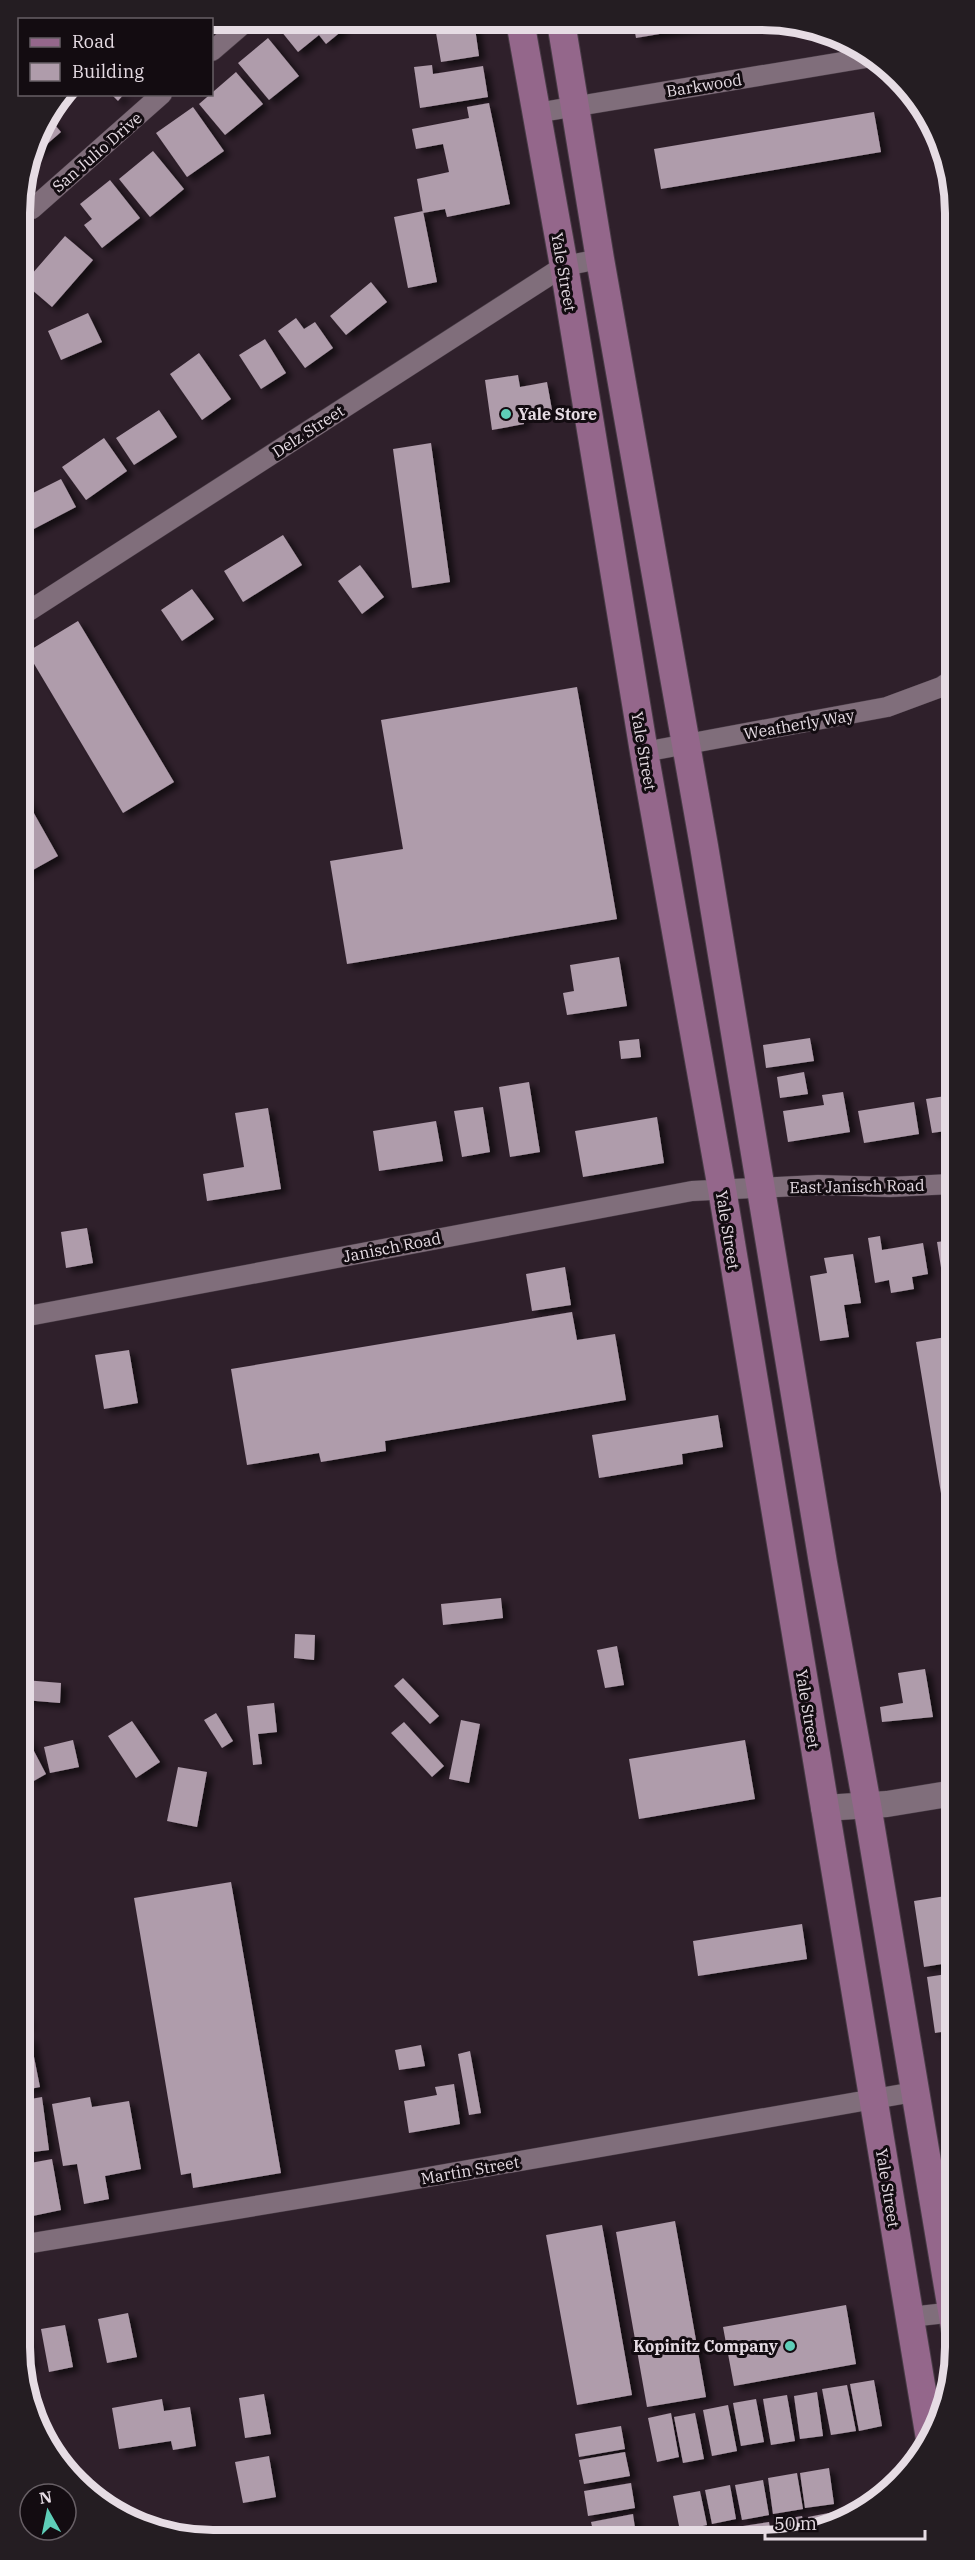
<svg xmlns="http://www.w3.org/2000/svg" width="975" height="2560" font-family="'IBM Plex Serif',serif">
<defs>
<filter id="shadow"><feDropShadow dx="6" dy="4" stdDeviation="3" flood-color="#0009"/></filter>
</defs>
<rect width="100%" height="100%" fill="#2f202b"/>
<!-- building -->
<path fill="#af9cab" filter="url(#shadow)" d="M284,20h51l8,10 -17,14 -7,-9 -21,17 -21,-26z
M434,21h40l5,35 -38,6z
M633,22l85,1v1l-82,14z
M268,38l31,38 -30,24 -31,-37z
M432,65l1,9 50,-8 5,31 -68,11 -6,-41z
M236,72l27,32 -38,31 -26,-31z
M111,94h13l-6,7z
M489,103l21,101 -63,13 -2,-8 -22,4 -6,-34 32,-7 -6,-28 -27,5 -4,-20 57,-11 -2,-11z
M193,107l31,44 -37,26 -31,-44z
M874,112l7,40 -220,37 -7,-40z
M48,117l13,15 -29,25 8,-30z
M927,125l8,14 -6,1z
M153,151l31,38 -34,28 -31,-38z
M110,180l30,38 -38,30 -18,-23 8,-6 -12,-15z
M423,211l14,71 -29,6 -14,-71z
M65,236l28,24 -41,47 -28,-24z
M20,276l6,2 -6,15z
M371,282l16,20 -41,33 -16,-19z
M88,313l14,29 -41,18 -13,-29z
M296,318l8,11 11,-7 18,26 -28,20 -27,-37z
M265,339l21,34 -25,16 -22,-34z
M199,353l32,46 -29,21 -32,-46z
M518,375l2,12 27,-5 5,28 -29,5 1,9 -32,6 -7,-50z
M159,410l18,27 -43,28 -18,-27z
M104,438l23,33 -41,29 -24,-33z
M431,443l19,139 -38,6 -19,-139z
M61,479l15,28 -48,25 -7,-14v-32l2,-2 6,11z
M283,535l19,30 -59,37 -19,-31z
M360,565l24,32 -22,17 -24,-33z
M192,589l22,30 -32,22 -21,-31z
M78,621l96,161 -51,31 -96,-161z
M577,687l40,232 -270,45 -17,-103 73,-12 -22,-129z
M22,792l36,64 -34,19 -2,-3z
M619,957l8,49 -60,9 -4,-22 11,-2 -4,-26z
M810,1038l4,23 -48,7 -3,-23z
M639,1039l2,18 -20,2 -2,-18z
M804,1072l4,22 -28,4 -3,-21z
M529,1082l11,70 -30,5 -11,-70z
M843,1092l7,40 -62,10 -5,-31 41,-6 -2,-10z
M952,1095v35l-20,3 -6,-34z
M914,1102l5,32 -55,9 -6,-32z
M483,1107l7,45 -28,5 -8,-46z
M268,1108l13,81 -74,12 -4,-27 41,-7 -9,-54z
M657,1117l7,46 -81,14 -8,-46z
M436,1121l7,40 -64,10 -6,-40z
M87,1228l6,35 -27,5 -5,-36z
M880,1236l2,14 41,-7 5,31 -16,3 2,12 -23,4 -2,-13 -14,3 -7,-45z
M952,1240v32l-10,2 -5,-32z
M853,1254l8,49 -17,2 5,32 -29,4 -10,-65 17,-3 -3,-15z
M565,1267l6,38 -39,6 -6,-37z
M572,1312l5,28 38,-6 11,66 -241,41 1,10 -65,11 -2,-9 -72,12 -16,-96z
M952,1336l1,224h-1l-36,-218z
M129,1350l9,53 -34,6 -9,-54z
M718,1415l5,32 -41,7 1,10 -84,14 -7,-43z
M501,1598l2,20 -60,7 -2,-21z
M295,1634l20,1 -1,25 -20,-2z
M617,1646l7,39 -19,3 -8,-38z
M925,1669l8,48 -51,5 -2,-15 23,-4 -5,-30z
M403,1678l36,38 -9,8 -36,-38z
M24,1680l37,3 -1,20 -36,-3z
M274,1703l3,29 -19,2 4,30 -9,1 -6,-59z
M216,1713l17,28 -11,7 -18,-28z
M461,1720l19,4 -11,59 -20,-4z
M132,1721l28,41 -24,16 -28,-42z
M404,1722l40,44 -12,11 -41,-44z
M24,1732l22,42 -14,8 -8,-14z
M73,1740l6,27 -29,6 -6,-26z
M745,1740l10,59 -116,20 -10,-60z
M178,1767l29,5 -10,55 -30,-6z
M231,1882l50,291 -88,15 -2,-15 -10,2 -47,-277z
M952,1895l2,67 -30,5 -10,-66z
M802,1924l5,35 -109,17 -5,-35z
M954,1973v57l-19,3 -8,-56z
M25,2009l4,17 -4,1z
M30,2037l10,50 -15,3v-52z
M421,2045l4,21 -26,4 -4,-20z
M470,2051l11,62 -12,2 -11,-61z
M454,2084l6,40 -51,9 -5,-32 33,-6 -2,-8z
M42,2097l7,53 -24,3v-53z
M90,2097l2,10 37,-6 12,68 -36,7 4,23 -25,5 -7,-40 -14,2 -11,-62z
M52,2159l9,51 -33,7 -3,-53z
M675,2221l31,176 -59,10 -31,-175z
M602,2225l30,170 -55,10 -31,-170z
M846,2305l10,59 -122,22 -11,-59z
M128,2313l9,44 -30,6 -9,-44z
M65,2325l8,42 -24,5 -8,-43z
M26,2333l6,33 -6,1z
M874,2380l8,46 -23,5 -9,-47z
M847,2385l9,46 -25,4 -9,-46z
M817,2392l6,44 -23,3 -6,-43z
M264,2394l7,40 -26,4 -6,-40z
M787,2395l8,46 -24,4 -8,-46z
M162,2399l2,12 26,-4 6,39 -23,4 -2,-9 -52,8 -7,-41z
M756,2399l8,43 -23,4 -8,-43z
M728,2405l9,46 -25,5 -9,-46z
M671,2413l8,44 -22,5 -9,-44z
M695,2413l9,46 -21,4 -9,-46z
M621,2426l4,23 -46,8 -4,-23z
M625,2452l5,24 -46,8 -5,-24z
M269,2456l7,41 -33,6 -8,-41z
M829,2468l5,36 -29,4 -5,-35z
M797,2473l6,36 -30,5 -5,-36z
M763,2480l6,35 -27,5 -7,-35z
M631,2483l4,25 -47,8 -4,-25z
M730,2485l6,34 -24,5 -7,-34z
M700,2491l7,34 -27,6 -7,-35z
M834,2512l3,11 -26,11 -3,-17z
M633,2514l3,21h-42l-3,-13z
M802,2516l4,18h-29l-2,-13z
M769,2522l2,12h-26l-2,-8z
M737,2528l1,6h-25l-1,-1z"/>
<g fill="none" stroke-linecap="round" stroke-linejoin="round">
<!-- minor casing -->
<g stroke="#483c46" stroke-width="21">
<path id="minor" d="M212,51l36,-31
M536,113l336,-56
M32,209l130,-115
M21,616l543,-350 36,-7
M644,752l243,-45 54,-20 9,-6
M23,1317l669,-126 126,-6 72,2 62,-3
M26,2244l368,-61 520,-91
M910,2317l45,-5"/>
</g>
<!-- tertiary casing -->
<g stroke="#483c46" stroke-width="27">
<path id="tertiary" d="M824,1808l63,-4 67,-11"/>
</g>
<!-- secondary casing -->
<g stroke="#483c46" stroke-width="30">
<path id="secondary" d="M520,21l44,245 80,486 78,437 208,1250
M561,22l39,237 104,587 119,717 44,242 88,523"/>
</g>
<!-- minor -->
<use href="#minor" stroke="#806e7b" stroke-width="20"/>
<!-- tertiary -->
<use href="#tertiary" stroke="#806e7b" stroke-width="26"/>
<!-- secondary -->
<use href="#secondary" stroke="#94678b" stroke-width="28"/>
</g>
<!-- markers -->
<g fill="#5eceb8" stroke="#130c11" stroke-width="2">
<circle cx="506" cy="414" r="6"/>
<circle cx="790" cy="2346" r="6"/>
</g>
<g text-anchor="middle" stroke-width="6" stroke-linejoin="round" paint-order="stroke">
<!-- street labels -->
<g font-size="16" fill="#e6dce4" stroke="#130c11">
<text transform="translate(704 85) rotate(-9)" y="6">Barkwood</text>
<text transform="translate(97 152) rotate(-41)" y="6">San Julio Drive</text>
<text transform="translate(564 272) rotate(80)" y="6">Yale Street</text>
<text transform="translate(308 431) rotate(-33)" y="6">Delz Street</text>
<text transform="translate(799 724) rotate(-10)" y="6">Weatherly Way</text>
<text transform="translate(644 751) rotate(80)" y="6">Yale Street</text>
<text transform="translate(857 1186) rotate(-1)" y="6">East Janisch Road</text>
<text transform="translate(728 1230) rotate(81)" y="6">Yale Street</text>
<text transform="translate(392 1247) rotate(-11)" y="6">Janisch Road</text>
<text transform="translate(808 1709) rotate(81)" y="6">Yale Street</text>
<text transform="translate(470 2170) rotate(-10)" y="6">Martin Street</text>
<text transform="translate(888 2188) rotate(81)" y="6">Yale Street</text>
</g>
<!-- poi labels -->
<g font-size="16" font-weight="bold" fill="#e6dce4" stroke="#130c11" text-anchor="start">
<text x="518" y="420">Yale Store</text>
<text x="778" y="2352" text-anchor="end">Kopinitz Company</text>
</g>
</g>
<!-- crop -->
<path d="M0 0H975V2560H0ZM213 30H762A183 183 0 0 1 945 213V2347A183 183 0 0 1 762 2530H213A183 183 0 0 1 30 2347V213A183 183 0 0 1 213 30Z" fill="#241d22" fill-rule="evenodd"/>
<path fill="none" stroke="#e6dce4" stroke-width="8" d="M213 30H762A183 183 0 0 1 945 213V2347A183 183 0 0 1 762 2530H213A183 183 0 0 1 30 2347V213A183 183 0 0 1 213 30Z"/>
<!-- legend -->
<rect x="18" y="18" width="195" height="78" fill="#130c11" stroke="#675f65" stroke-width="1.5"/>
<rect x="30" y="38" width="30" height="9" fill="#94678b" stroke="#675f65" stroke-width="1.5"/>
<text x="72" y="48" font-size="18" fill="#e6dce4">Road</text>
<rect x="30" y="63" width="30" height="18" fill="#af9cab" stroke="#675f65" stroke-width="1.5"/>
<text x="72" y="78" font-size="18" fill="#e6dce4">Building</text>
<!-- north arrow -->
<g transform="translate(48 2512) rotate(351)"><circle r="28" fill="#130c11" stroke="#675f65" stroke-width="1.5"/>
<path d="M0-4.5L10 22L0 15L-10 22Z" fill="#5eceb8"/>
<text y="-9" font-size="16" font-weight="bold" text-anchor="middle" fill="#e6dce4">N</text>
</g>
<!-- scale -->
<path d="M765 2530v9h160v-9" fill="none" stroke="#e6dce4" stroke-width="3"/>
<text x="774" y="2530" font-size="18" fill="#e6dce4" stroke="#130c11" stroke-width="4.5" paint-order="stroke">50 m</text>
</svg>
